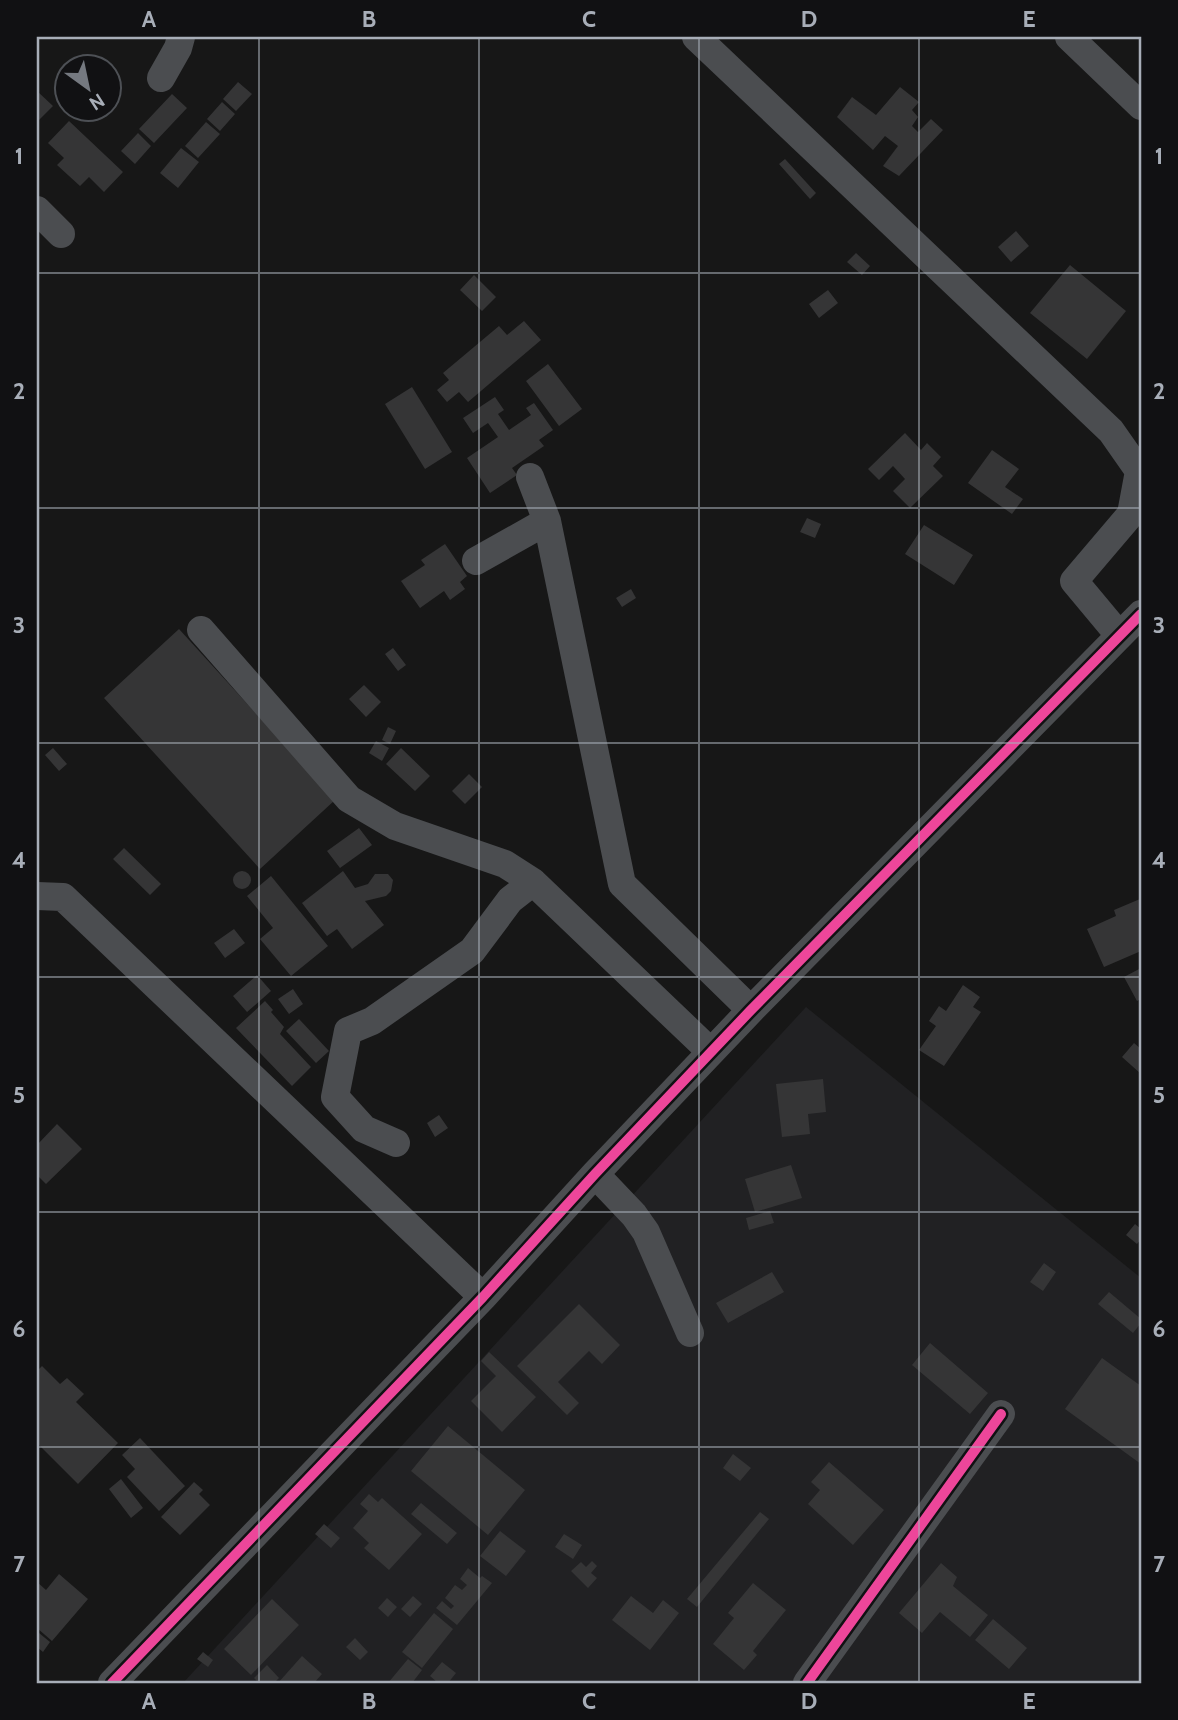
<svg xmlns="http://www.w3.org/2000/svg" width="1178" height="1720" font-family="Cabin,sans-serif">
<rect width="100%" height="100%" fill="#171717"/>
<!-- built -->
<path fill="#212123" d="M806,1007l335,271v405h-958z"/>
<!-- building -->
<path fill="#353536" d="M238,82l14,12 -16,17 -13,-12z
M900,87l19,15 -7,8 6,7 -6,9 6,6 13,-13 12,11 -44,46 -16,-10 15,-20 -13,-10 -12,14 -36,-33 15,-20 24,18z
M37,91l16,15 -16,16z
M172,94l15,14 -33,35 -15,-14z
M222,102l13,12 -15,17 -13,-12z
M69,121l54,51 -19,20 -15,-15 -9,9 -23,-21 7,-7 -16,-15z
M206,122l14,12 -22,24 -13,-12z
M138,133l13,13 -16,18 -14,-13z
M181,148l18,14 -21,26 -18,-15z
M785,159l31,34 -6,6 -31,-35z
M1016,231l13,15 -18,16 -13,-15z
M856,253l14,13 -8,9 -15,-13z
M1070,265l56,46 -39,48 -57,-46z
M474,275l22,22 -14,14 -22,-21z
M828,290l10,13 -19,15 -10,-14z
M524,321l17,19 -73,62 -9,-10 -12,10 -10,-12 12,-10 -6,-7 56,-47 8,9z
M548,364l34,45 -23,17 -33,-45z
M412,387l40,65 -27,17 -40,-65z
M495,397l9,13 -6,4 11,16 22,-15 -5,-7 8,-5 19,27 -14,10 5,6 -32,22 5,7 -27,18 -23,-35 31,-21 -10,-14 -15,10 -10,-15z
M905,433l16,17 6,-7 14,14 -8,9 10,10 -33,32 -17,-17 12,-12 -12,-13 -14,14 -11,-11z
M992,450l27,19 -14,18 18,12 -11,15 -44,-31z
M807,518l14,6 -6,14 -15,-6z
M924,525l49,30 -19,30 -49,-31z
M445,544l22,32 -7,6 5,7 -15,11 -6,-9 -24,17 -19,-27 24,-16 -4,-5z
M631,589l5,9 -14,9 -6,-9z
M179,629l156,171 -75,69 -156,-171z
M393,648l13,17 -8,6 -13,-17z
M364,685l17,17 -15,15 -17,-18z
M388,727l8,4 -6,13 -8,-4z
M376,741l13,7 -7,13 -13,-8z
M53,748l14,16 -8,7 -14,-16z
M401,748l29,28 -15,15 -29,-27z
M469,774l13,13 -17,17 -13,-13z
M359,828l13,17 -32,23 -13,-17z
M124,848l37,36 -11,11 -37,-36z
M343,871l12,17 13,-4 7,-10h13l5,6 -2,11 -5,5 -21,5 19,24 -32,24 -15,-20 -10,7 -25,-33z
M233 880a9 9 0 1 1 18 0a9 9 0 1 1-18 0Z
M271,876l57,70 -37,30 -31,-37 13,-11 -26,-32z
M1140,899l1,52 -37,16 -17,-38 29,-13 -2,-6z
M234,929l11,14 -20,15 -11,-15z
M1141,968v31l-4,2 -13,-24z
M257,975l14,16 -24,21 -14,-16z
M963,985l17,12 -7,10 8,5 -37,54 -25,-16 17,-24 -7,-5 10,-15 7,5z
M293,989l10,15 -14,10 -11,-15z
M265,1001l8,9 -2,2 13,15 -4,7 31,33 -19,19 -56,-58z
M299,1019l30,32 -13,12 -30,-32z
M1134,1043l7,6v25l-19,-17z
M823,1079l3,33 -18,2 2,20 -28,3 -6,-53z
M439,1115l9,13 -13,9 -8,-14z
M57,1124l25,25 -36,35 -9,-9v-30z
M791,1165l11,33 -47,14 -10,-33z
M770,1211l4,12 -25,7 -3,-12z
M1135,1224l6,5v10l-4,5 -11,-9z
M1044,1263l12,9 -13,19 -13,-9z
M772,1272l12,20 -56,31 -12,-20z
M1109,1292l32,27v4l-8,10 -35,-29z
M579,1304l41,41 -18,19 -13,-13 -31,31 21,21 -12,12 -50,-49z
M930,1343l58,50 -18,21 -58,-49z
M489,1352l47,45 -34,35 -31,-31 25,-25 -15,-15z
M1102,1358l39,28v78l-76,-55z
M42,1366l18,18 7,-6 17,16 -8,8 42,41 -40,41 -41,-41v-72z
M448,1426l77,64 -37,45 -77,-64z
M140,1438l45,48 -26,25 -32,-34 8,-8 -13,-14z
M733,1454l18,14 -11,13 -17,-13z
M829,1462l55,48 -31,35 -45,-41 12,-14 -9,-8z
M121,1479l22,29 -12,10 -22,-29z
M194,1482l9,8 -4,4 11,11 -30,30 -19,-18z
M369,1494l9,8 4,-4 40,36 -33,36 -25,-22 5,-5 -16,-15 15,-17 -8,-7z
M421,1503l36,30 -10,11 -36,-30z
M760,1512l9,7 -72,88 -10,-8z
M324,1524l16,14 -9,10 -16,-14z
M500,1531l26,20 -20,25 -26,-20z
M564,1534l18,11 -9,14 -18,-12z
M592,1561l5,5 -6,7 6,5 -9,10 -17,-17 10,-9 5,5z
M941,1563l16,14 -4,9 35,29 -18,22 -30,-25 -18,21 -23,-20z
M468,1568l12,10 2,-2 10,7 -35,42 -21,-17 6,-7 9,8 3,-3 -9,-8 10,-13 7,5 5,-5 -7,-6z
M59,1574l29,25 -36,42 -15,-13v-46l9,8z
M753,1583l33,27 -33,41 4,4 -13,15 -31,-26 21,-26 -6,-5z
M413,1596l9,8 -12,13 -9,-8z
M631,1596l22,17 10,-13 16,13 -29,37 -38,-30z
M387,1598l10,9 -9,10 -10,-9z
M272,1599l27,26 -48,50 -27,-26z
M434,1613l19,16 -31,39 -20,-16z
M993,1619l34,29 -18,21 -34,-29z
M39,1633l11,9 -7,10 -6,-5z
M355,1638l13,14 -8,8 -14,-13z
M203,1652l10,8 -5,7 -11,-8z
M302,1656l20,18 -8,9h-36z
M408,1659l14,11 -10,13h-24z
M442,1662l14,11 -8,10h-10l-8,-7z
M267,1665l12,13 -5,5h-15l-5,-5z"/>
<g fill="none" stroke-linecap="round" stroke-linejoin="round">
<!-- minor -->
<path stroke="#4b4d50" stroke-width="28" d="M696,37l415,394 28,40 -8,43 -57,67 45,54
M1069,37l72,69
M161,78l17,-30 3,-11
M37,210l24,24
M530,477l17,44 75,363 129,126
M476,561l71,-40
M201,630l148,169 46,27 110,38 28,18
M37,896l26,1 420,400
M396,1143l-32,-14 -29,-32 13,-66 24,-10 100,-70 38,-51 23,-18 178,170
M595,1174l39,41 12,17 44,101
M112,1683l371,-386 112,-123 156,-164 390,-396
M807,1683l194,-269"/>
<!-- cycleway casing -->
<g stroke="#111113" stroke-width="15">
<path id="cycleway" d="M112,1683l371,-386 112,-123 156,-164 390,-396
M807,1683l194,-269"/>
</g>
<!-- cycleway -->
<use href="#cycleway" stroke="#ed469a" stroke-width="10"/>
</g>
<!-- grid -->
<path fill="none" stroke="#a8aeb8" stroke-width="2" stroke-opacity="0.55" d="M259,37v1646M479,37v1646M699,37v1646M919,37v1646M37,273h1104M37,508h1104M37,743h1104M37,977h1104M37,1212h1104M37,1447h1104"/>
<!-- border -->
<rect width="1178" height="1720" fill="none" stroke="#111113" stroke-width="77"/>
<!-- north arrow -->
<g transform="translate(88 88) rotate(147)"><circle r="33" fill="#111113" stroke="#4d5055" stroke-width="2"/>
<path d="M0-5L12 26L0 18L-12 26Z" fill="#757980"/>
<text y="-10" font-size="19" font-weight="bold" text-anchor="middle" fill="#a8aeb8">N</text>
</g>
<rect x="38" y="38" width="1102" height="1644" fill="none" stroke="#a8aeb8" stroke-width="2.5"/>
<g font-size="23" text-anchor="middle" font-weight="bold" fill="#a8aeb8">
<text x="149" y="27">A</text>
<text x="369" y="27">B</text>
<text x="589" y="27">C</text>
<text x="809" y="27">D</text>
<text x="1029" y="27">E</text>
<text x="19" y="164">1</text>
<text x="1159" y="164">1</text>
<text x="19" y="399">2</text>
<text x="1159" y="399">2</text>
<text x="19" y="633">3</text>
<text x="1159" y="633">3</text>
<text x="19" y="868">4</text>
<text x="1159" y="868">4</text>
<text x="19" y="1103">5</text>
<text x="1159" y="1103">5</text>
<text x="19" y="1337">6</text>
<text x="1159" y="1337">6</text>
<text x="19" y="1572">7</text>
<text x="1159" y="1572">7</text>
<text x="149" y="1709">A</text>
<text x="369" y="1709">B</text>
<text x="589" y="1709">C</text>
<text x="809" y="1709">D</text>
<text x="1029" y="1709">E</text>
</g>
</svg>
